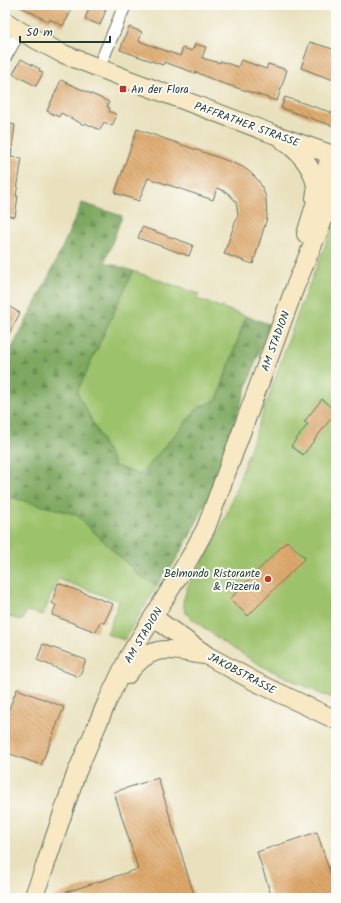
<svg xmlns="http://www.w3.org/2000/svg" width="341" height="903" font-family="Kalam,sans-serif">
<defs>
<pattern id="forest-firs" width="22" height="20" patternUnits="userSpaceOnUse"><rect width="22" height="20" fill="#7ea860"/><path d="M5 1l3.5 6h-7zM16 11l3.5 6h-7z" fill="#678a50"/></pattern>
<pattern id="building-back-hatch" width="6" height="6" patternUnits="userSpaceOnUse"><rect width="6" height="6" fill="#dfa96c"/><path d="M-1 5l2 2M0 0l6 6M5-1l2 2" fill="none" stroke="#b48b5a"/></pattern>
</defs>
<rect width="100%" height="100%" fill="#fdfcf7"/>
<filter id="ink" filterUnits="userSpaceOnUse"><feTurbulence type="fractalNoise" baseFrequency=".025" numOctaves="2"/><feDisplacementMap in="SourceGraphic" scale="8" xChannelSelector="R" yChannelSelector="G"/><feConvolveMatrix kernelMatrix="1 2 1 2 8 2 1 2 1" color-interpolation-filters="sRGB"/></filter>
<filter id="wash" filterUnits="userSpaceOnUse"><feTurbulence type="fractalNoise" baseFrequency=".012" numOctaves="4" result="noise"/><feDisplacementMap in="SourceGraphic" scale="16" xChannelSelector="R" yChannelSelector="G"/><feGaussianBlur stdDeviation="0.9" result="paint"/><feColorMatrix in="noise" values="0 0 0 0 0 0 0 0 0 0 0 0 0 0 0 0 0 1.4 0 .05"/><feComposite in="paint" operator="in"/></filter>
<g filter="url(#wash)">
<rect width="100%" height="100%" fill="#e9e1be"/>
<!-- green -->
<path fill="#9dc26c" stroke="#5e8050" d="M336,219v481l-10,-5 -1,1 -65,-31 -37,-23 -32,-24 -6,-6 -2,-10 5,-16 23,-38 16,-34 74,-209z
M133,271l66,23 -2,5 49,17 -29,84 -18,7 -59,68 -25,-9 -38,-74z
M5,496l70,18 65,62 18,9 -34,55 -17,-6 12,-33 -61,-22 -15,36 -16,-4 -5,10 -17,-6z"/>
<!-- forest -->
<path fill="url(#forest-firs)" stroke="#4e724a" d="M82,203l40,13 -17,46 28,9 -56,121 38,74 25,9 59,-68 18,-7 29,-84 23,8 -64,181 -16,32 -21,36 -3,-1 -8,13 -17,-9 -65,-62 -70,-18v-138h2l45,-88z"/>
<g id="blocks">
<!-- building -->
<path fill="url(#building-back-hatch)" d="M18,5h42l11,6 -8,15 -13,-7 -1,3z
M90,5h3l13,5 -6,15 -15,-6z
M129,27l13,5 -3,9 41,15 3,-8 9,3 3,-7 11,3 -4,11 18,5v-2l18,6 3,-7 25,9 2,-5 19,6 -10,31 -61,-20 -20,-9 -1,1 -31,-11 -1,3 -43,-15z
M310,42l26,8v31l-35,-13z
M21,59l19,10 -1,2 4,2 -7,13 -23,-12z
M61,80l48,22 -2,5 3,1 -1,3 8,4 -5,11 -8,-4 -4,8 -15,-7 -1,2 -23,-12 -2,4 -12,-6z
M285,97l51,17v13l-55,-19z
M5,123l10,2 -4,32h-2l13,1 -6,38h2l-3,21 -10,-2z
M137,129l94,33 12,5 8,6 7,7 5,9 3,9 1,20 -14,46 -29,-10 14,-40 -2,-12 -8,-9 -11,-5 -4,12 -65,-22 -9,23 -24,-8z
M142,227l51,18 -4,11 -51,-18z
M5,304l15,9 -15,28z
M322,399l14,13 -33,43 -12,-9 17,-22 -4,-2z
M287,541l18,17 -57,58 -18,-17z
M58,583l55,21 -9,19 -4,-1 -4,10 -44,-17 4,-10 -4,-2z
M43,644l43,16 -7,17 -42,-17z
M17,689l47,18 -23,58 -36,-13v-33z
M158,778l37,120h-141v-2l84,-27 -24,-77z
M317,832l19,59v7h-64l-15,-46z"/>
</g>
</g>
<g filter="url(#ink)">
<use href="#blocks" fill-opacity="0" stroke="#667664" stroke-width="1"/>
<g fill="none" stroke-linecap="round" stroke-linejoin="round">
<!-- street casing -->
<g stroke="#667664" stroke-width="14">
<path id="street" d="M5,57l15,-26
M99,67l26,-62"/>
</g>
<!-- secondary casing -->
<g stroke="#667664" stroke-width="20">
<path id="secondary" d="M5,21l15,10 41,22 66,26 146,55 63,22
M284,141c14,10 27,23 31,41 2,4 1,11 0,16
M306,234l25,-80
M153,617l55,39 46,25 82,39
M127,675c24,-33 41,-26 76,-20
M33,898l11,-29 32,-95 31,-72 22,-46 60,-97 17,-31 89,-241 41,-98"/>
</g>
<!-- street -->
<use href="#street" stroke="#fff" stroke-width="12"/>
<!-- secondary -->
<use href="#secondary" stroke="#f8e8c3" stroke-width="18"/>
</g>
</g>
<!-- markers -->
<g fill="#c8321e" stroke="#fdfcf7" stroke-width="1.5">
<rect x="119" y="85" width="8" height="8" rx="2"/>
<circle cx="268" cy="579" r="4"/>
</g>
<g text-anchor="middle" stroke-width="4" stroke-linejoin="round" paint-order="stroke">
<!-- poi labels -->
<g font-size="11" fill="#1f3d34" stroke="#fdfcf7" text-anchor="start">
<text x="131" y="93">An der Flora</text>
<text x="260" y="577" text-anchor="end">Belmondo Ristorante<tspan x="260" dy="13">&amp; Pizzeria</tspan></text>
</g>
<!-- street labels -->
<g font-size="11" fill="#1f3d34" stroke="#fdfcf7">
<text transform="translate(247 124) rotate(20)" y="4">PAFFRATHER STRASSE</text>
<text transform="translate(275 341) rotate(-70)" y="4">AM STADION</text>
<text transform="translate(143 635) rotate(-59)" y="4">AM STADION</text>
<text transform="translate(242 673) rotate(28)" y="4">JAKOBSTRASSE</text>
</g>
</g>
<!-- margin -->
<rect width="341" height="903" fill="none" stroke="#fdfcf7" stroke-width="20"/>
<!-- scale -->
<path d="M20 36v6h90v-6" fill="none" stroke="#1f3d34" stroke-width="2"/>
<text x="26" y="36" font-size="12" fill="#1f3d34" stroke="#fdfcf7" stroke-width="3" paint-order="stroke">50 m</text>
</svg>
